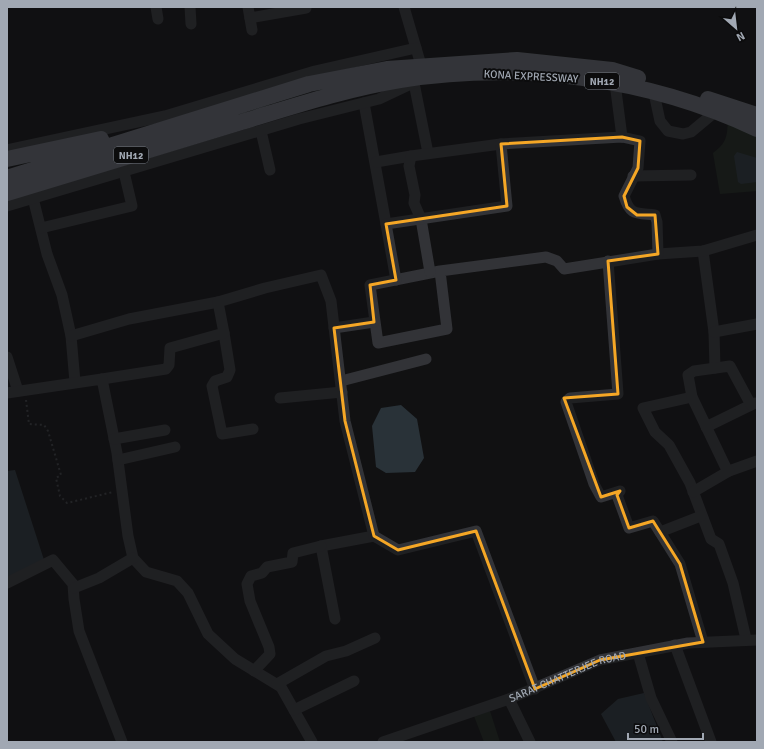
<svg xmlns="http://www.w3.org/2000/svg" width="764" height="749" font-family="Signika,sans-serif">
<rect width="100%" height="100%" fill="#111112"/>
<!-- green -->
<path fill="#1d251e" d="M728,118l29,12v61l-37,3 -7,-41c15,-11 14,-18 15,-35z
M490,711l10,31h-16l-10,-26z"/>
<!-- water -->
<path fill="#293238" d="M737,152l20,6v24l-16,2 -3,-2 -4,-26z
M401,405l16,14 7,39 -9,14 -29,1 -10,-6 -4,-41 9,-18z
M15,470l30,93 -38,18v-110z
M644,693l19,49h-47l-15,-28 17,-15z"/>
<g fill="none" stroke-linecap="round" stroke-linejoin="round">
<!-- path -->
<path stroke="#383a3e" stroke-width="2" stroke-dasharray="2 3" stroke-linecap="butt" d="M26,400l3,24 15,1 4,6 13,44 -5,3 4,18 7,7 46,-11"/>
<!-- minor -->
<g stroke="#323337" stroke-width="11">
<path d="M156,7l2,12"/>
<path d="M190,7l1,17"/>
<path d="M248,7l4,23"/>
<path d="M404,7l12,41"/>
<path d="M250,18l56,-10"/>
<path d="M414,83l14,70"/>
<path d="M615,83l7,54"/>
<path d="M654,93l6,28 8,10 15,3 8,-2 24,-20"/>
<path d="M364,103l22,121"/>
<path d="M261,131l9,39"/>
<path d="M7,150l158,-34 150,-45 101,-23 5,17"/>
<path d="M376,162l35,-6"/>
<path d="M633,176l58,-1"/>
<path d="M33,198l14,56 15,41 9,41 4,46"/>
<path d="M7,206l292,-87 80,-20 36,-17"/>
<path d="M41,228l91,-22 -8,-34"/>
<path d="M703,251l11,81 1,36"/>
<path d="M608,261l10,133 -48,4 -4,4 28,82 7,13 19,-6 -3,4 12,33 24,-7 27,43 23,78"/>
<path d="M440,271l7,58 -69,14 -8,-58 70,-14 106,-14 11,4 7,8 94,-15 45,-3 54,-16"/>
<path d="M430,272l-9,-53 -7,-16 1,-8 -6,-29 2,-10 90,-12"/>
<path d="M396,280l-10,-56 121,-18 -6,-62 121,-7 18,4 -2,27 -14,28c6,20 12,17 31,19l2,7 1,32"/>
<path d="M334,328l40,-6"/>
<path d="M714,332l43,-8"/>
<path d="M224,333l6,37 -3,7 -12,4 -3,5 10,48 31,-5"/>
<path d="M71,336l58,-17 89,-17"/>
<path d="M7,357l11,34"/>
<path d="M102,379l64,-10 3,-4 1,-17 54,-15 -6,-31 47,-14 56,-13 10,26 14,120 29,115 -53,10 14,73"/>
<path d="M341,381l85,-22"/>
<path d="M7,393l95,-14 15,74 11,83 5,22 13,14 31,9 11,12 20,41 27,25 46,28 31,55"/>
<path d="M692,397l-49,11 12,24 14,13 21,38 21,56 8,5 14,39 13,56"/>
<path d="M280,398l62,-6"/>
<path d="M706,427l49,-24"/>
<path d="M114,439l51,-9"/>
<path d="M118,460l57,-13"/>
<path d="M729,471l28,-10"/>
<path d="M693,492l36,-21 -3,-3 -34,-71 -4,-22 6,-4 36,-5 21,39"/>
<path d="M660,532l41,-16"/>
<path d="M374,536l24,14 78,-19 59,158"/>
<path d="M7,583l46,-23 20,24 1,15 5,32 43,111"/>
<path d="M74,588l25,-10 34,-20"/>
<path d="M675,645l36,97"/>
<path d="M638,653l13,45 21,44"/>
<path d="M254,671l16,-17 -1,-7 -19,-46 -3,-17 4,-8 11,-3 5,-6 25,-5 1,-9 28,-7"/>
<path d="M277,684l49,-28 20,-5 29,-13"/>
<path d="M509,699l21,43"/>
<path d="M294,710l60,-29"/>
<path id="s1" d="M383,742l126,-43 91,-39 88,-17 69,-3"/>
</g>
<!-- highway -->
<path stroke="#5d6168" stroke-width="16" d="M708,99l49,16
M7,159l94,-20
M7,178l302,-94 78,-15 130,-9 95,10 26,8
M7,193c77,-23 154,-47 231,-70 53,-16 107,-34 162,-43 119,-19 247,-3 357,49"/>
</g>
<!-- marked area -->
<path d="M0 0H764V749H0ZM622,137l18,4 -2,27 -14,28 3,11 10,8h18l3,39 -50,7 10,133 -54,4 37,99 19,-6 -3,4 12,33 24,-7 27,43 23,78 -103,18 -65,29 -59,-158 -78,19 -24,-14 -29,-115 -11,-93 40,-6 -4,-37 26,-5 -10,-56 121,-18 -6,-62z" fill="#111112" fill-opacity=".55" fill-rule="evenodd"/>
<path fill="none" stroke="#f5a726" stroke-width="3" stroke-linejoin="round" d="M622,137l18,4 -2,27 -14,28 3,11 10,8h18l3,39 -50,7 10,133 -54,4 37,99 19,-6 -3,4 12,33 24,-7 27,43 23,78 -103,18 -65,29 -59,-158 -78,19 -24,-14 -29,-115 -11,-93 40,-6 -4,-37 26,-5 -10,-56 121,-18 -6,-62z"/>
<g text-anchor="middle" stroke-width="4" stroke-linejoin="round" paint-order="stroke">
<!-- shield labels -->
<g fill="#0c0c0d" stroke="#747981" stroke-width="1">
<rect x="585" y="73" width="34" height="16" rx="3"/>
<rect x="114" y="147" width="34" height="16" rx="3"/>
</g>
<g font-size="10" font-weight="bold" fill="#a1a8b3">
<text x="602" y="85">NH12</text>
<text x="131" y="159">NH12</text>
</g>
<!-- street labels -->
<g font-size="11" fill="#a1a8b3" stroke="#0c0c0d">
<text transform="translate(531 76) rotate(3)" y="4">KONA EXPRESSWAY</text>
<text dy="4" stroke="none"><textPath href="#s1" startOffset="196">SARAT CHATTERJEE ROAD</textPath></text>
</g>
</g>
<!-- border -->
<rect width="764" height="749" fill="none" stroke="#a1a8b3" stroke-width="16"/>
<!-- north arrow -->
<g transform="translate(736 28) rotate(152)" stroke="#0c0c0d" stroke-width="3" paint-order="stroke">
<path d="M0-3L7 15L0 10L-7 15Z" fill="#a1a8b3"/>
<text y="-6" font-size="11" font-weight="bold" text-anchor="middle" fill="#a1a8b3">N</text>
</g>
<!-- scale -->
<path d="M628 733v6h75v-6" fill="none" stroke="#a1a8b3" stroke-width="2"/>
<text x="634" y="733" font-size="12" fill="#a1a8b3" stroke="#0c0c0d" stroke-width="3" paint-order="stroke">50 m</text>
</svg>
